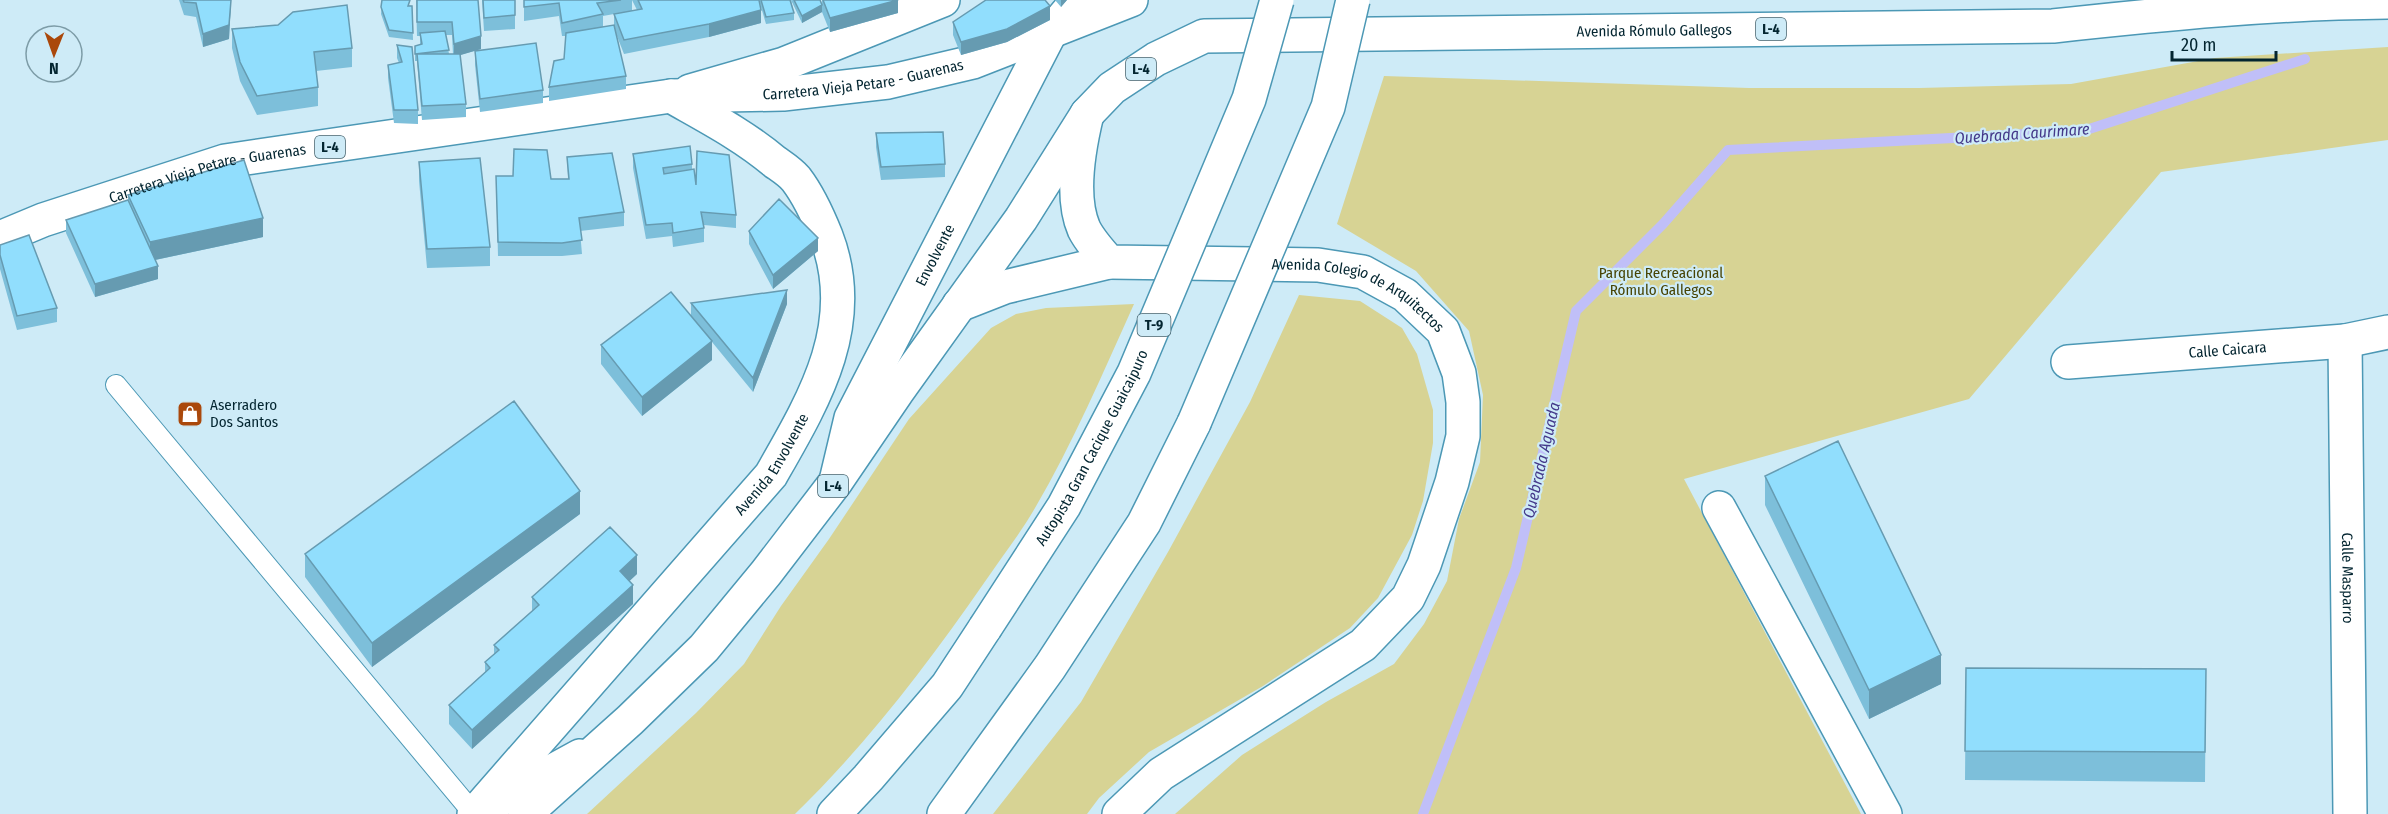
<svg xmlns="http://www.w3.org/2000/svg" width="2388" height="814" font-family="'Fira Sans Condensed',sans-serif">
<rect width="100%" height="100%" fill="#ceebf7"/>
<!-- green -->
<path fill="#d7d394" d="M2388,47v93l-227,32 -192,227 -285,80 177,335h-686l67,-59 84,-53 68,-38 30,-40 23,-43 12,-62 21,-57 3,-67 -14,-64 -53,-60 -79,-47 47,-148 365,12h170l152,-4 144,-26z
M1299,295l61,6 42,27 15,26 16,56v33l-10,58 -11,34 -34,63 -28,30 -87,58 -114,66 -50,46 -12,16h-94l88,-112 87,-150 82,-150z
M1134,304c-31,69 -61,139 -99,204 -15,26 -34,50 -51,75 -56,81 -118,162 -189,231h-208l109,-101 48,-49 37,-58 48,-67 80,-120 82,-91 25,-14 30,-6z"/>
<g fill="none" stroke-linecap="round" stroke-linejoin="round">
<!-- stream -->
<path stroke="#c0bff8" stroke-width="10" d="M1423,814l93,-246 60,-257 87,-87 65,-74 355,-19 222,-72"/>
<!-- lane casing -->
<g stroke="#4c98b5" stroke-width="22">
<path id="lane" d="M116,385l358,429"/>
</g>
<!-- street casing -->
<g stroke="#4c98b5" stroke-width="36">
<g id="street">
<path d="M690,91l94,-27 159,-64"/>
<path id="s1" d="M1087,114c-8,33 -17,83 -3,115 6,12 16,23 25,33l209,3 45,7 42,23 38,36 16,42 4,29v34l-11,46 -28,83 -16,33 -45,47 -202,129 -42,40"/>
<path id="s2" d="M2345,341l5,473"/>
<path id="s3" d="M2068,362l277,-21 43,-9"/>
<path id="s4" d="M836,481l15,-63 199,-385 28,-33"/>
<path d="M1719,508l166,306"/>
<path d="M494,803l86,-47"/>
<path id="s5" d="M474,814l297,-339c43,-75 89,-151 55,-239 -8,-20 -17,-40 -30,-57 -6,-7 -14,-12 -21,-17 -32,-27 -69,-46 -104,-66"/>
</g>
</g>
<!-- primary casing -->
<g stroke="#4c98b5" stroke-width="36">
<g id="primary">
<path id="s6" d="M0,238l43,-18 182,-59 446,-65 112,-2 105,-12 85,-20 158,-62"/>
<path d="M959,305l46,-18 104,-25"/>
<path id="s7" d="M525,814l105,-94 74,-72 62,-75 69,-90 62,-91 124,-173 66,-105 25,-26 44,-29 48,-23 849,-10c111,-12 223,-23 335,-24"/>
</g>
</g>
<!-- highway casing -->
<g stroke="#4c98b5" stroke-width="36">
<path id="highway" d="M834,814l34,-36 79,-92 38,-58
M944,814l106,-147 94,-144 50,-100"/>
</g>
<!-- lane -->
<use href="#lane" stroke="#fff" stroke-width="20"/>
<!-- street -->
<use href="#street" stroke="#fff" stroke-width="33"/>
<!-- primary -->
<use href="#primary" stroke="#fff" stroke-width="33"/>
<!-- highway -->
<use href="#highway" stroke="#fff" stroke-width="33"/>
<!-- highway-bridge casing -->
<g stroke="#4c98b5" stroke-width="36" stroke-linecap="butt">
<g id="highway-bridge">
<path d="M1194,423l134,-316 25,-107"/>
<path id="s8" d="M985,628l79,-122 70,-133 115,-274 28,-99"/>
</g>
</g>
<!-- highway-bridge -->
<use href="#highway-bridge" stroke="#fff" stroke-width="33"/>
</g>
<!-- wall -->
<path fill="#7dbfda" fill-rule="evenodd" d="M179,0h52l-2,39 -26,8 -7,-30 -12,-2z
M382,0l30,6 1,34 -24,-3 -8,-23z
M416,0h62l3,49 -21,6 6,49v13l-44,3 -5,-59h-2v-8l5,-8v-9h-3zM446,35h6l1,19h-4z
M482,0h33v29l-31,2z
M524,0h108v11l5,-1 -5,-10h188l2,12 -20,11 -11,-23 3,13v7l-28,4 -7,-24 2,23 -52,14 -85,17 -9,-23 11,45v13l-77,12v-14l15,-28 2,-23h-4l-3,-20 -35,5zM614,14v12l-11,1v-11z
M822,0h76v13l-68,19 -8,-20z
M1055,0h12l-6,7z
M1050,20l-43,22 -46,13 -8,-20v-13z
M232,29l120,19v19l-36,4 2,16v19l-61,9 -17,-34 -8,-33z
M397,45l21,65v14l-24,-1 -6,-45v-13l11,-2 -2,-5z
M475,51l68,39v13l-63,9 -5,-47z
M876,133l69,31v13l-64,3 -5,-33z
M633,154l59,10v5l4,16 40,30v13l-32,-3v17l-31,5 -1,-11 -26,3 -13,-71z
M567,157l57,55v14l-44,5 2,23 -20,2h-64l-2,-80 55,3h17z
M419,162l71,85v19l-63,2 -8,-87z
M128,195l135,42 -108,23 3,19 -63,18 -29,-64v-13l62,-20z
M749,231l69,20 -45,38 -24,-45z
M0,245l57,63v14l-40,8 -17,-61z
M691,303l96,1 -34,88 -41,-50v18l-70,56 -41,-52v-19l90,-29z
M1765,476l176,208 -72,35 -104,-214z
M580,514l-208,153 -67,-90v-23z
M637,574l-8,7 4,23 -161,145 -23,-25v-19l36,-33v-10l9,-8v-9l38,-34v-14z
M1966,668l240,1 -1,113 -240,-2z"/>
<!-- shaded-wall -->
<path fill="#669bb1" d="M231,0l-2,39 -26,8v-13z
M898,0v13l-68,19v-14z
M1061,0h6l-6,7z
M822,5v7l-20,11v-7z
M1050,6v14l-43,22 -46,13v-13z
M761,10v13l-52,14v-13z
M481,36v13l-27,8v-13z
M263,218v19l-113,24v-19z
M818,238v13l-45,38v-14z
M158,266v13l-63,18v-13z
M787,290v14l-34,88v-14z
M712,341v19l-70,56v-19z
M580,491v23l-208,153v-24z
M637,555v19l-17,16v-19z
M633,585v19l-161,145v-19z
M1941,655v29l-72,35v-29z"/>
<!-- building -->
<path fill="#91defd" stroke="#669bb1" stroke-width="1.5" d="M183,0h48l-2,25 -26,9 -7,-31 -12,-1z
M382,0h28l-2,6h4l1,27 -24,-3 -8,-23z
M417,0h61l3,36 -27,8 -2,-22h-35z
M483,0h32v15l-31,3z
M524,0h97l-24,3 6,11 -41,9 -3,-20 -35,4z
M638,0h121l2,10 -52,14 -85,16 -10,-26 28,-5z
M761,0h29l4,13 -28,4z
M794,0h26l2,5 -20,11z
M823,0h75l-68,18z
M986,0h59l5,6 -43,23 -46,13 -8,-20z
M347,5l5,43 -38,4 4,35 -61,9 -17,-34 -8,-33 46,-4 15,-13z
M614,25l12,51 -77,11 5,-26 10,-2 2,-26z
M445,31l4,19 -34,4v-8l7,-2 -2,-11z
M536,43l7,47 -63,9 -5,-48z
M397,45l15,2 6,63h-24l-6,-45 14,-3z
M417,54h43l6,50 -44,2z
M943,132l2,32 -64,3 -5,-34z
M690,146l2,18 -29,4 1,6 30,-5 2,16 1,-34 32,4 7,60 -35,-3 3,16 -31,5 -1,-10 -26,2 -13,-71z
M514,149l33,1 4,29h18l-2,-22 45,-4 12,59 -45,6 3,22 -20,3 -64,-1 -2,-66h17z
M480,158l10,89 -63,2 -8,-87z
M244,160l19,58 -113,24 -22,-47z
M779,199l39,39 -45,37 -24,-44z
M128,200l30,66 -63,18 -29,-64z
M29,235l28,73 -40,8 -17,-61v-10z
M787,290l-34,88 -62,-75z
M671,292l41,49 -70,56 -41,-52z
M514,401l66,90 -208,152 -67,-89z
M1838,441l103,214 -72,35 -104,-214z
M610,527l27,28 -17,16 13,14 -161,145 -23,-25 41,-37 -5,-6 14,-12 -5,-5 45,-40 -7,-8z
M1966,668l240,1 -1,83 -240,-1z"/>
<!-- icons -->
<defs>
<g id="shop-square" transform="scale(1.35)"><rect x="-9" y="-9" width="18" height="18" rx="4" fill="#aa480b" stroke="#ceebf7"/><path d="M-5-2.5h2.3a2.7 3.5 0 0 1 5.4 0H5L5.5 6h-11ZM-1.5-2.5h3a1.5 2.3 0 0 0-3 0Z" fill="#fff"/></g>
</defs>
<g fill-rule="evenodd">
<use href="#shop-square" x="190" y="414"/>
</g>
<g text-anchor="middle" stroke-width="4.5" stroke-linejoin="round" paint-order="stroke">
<!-- shield labels -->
<g fill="#ceebf7" stroke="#40606c" stroke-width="1.5">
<rect x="1756" y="18" width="30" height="22" rx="4.5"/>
<rect x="1126" y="58" width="30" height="22" rx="4.5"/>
<rect x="315" y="136" width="30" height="22" rx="4.5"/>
<rect x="1137.5" y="314" width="33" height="22" rx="4.5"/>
<rect x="818" y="475" width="30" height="22" rx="4.5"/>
</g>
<g font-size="14" font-weight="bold" fill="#032530">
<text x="1771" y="34">L-4</text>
<text x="1141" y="74">L-4</text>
<text x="330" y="152">L-4</text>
<text x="1154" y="330">T-9</text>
<text x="833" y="491">L-4</text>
</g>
<!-- street labels -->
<g font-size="15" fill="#032530" stroke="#ceebf7">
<text dy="5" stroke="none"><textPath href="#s7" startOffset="1494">Avenida Rómulo Gallegos</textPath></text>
<text dy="5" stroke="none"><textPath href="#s6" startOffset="882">Carretera Vieja Petare - Guarenas</textPath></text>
<text dy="5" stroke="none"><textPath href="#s6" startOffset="218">Carretera Vieja Petare - Guarenas</textPath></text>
<text dy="5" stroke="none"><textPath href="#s4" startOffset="248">Envolvente</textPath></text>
<text dy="5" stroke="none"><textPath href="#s1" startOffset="416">Avenida Colegio de Arquitectos</textPath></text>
<text dy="5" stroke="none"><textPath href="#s3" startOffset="160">Calle Caicara</textPath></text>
<text dy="5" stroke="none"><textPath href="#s8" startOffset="210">Autopista Gran Cacique Guaicaipuro</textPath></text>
<text dy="5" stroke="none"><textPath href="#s5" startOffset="460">Avenida Envolvente</textPath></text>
<text dy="5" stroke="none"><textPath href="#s2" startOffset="237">Calle Masparro</textPath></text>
</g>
<!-- park labels -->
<g font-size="15" fill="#474303" stroke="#ceebf7">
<text x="1661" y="278">Parque Recreacional<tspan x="1661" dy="17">Rómulo Gallegos</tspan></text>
</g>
<!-- poi labels -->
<g font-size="15" fill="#032530" stroke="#ceebf7" text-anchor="start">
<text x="210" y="410">Aserradero<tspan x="210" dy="17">Dos Santos</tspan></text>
</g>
<!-- water labels -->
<g font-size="16" font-style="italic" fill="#44398a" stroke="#ceebf7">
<text transform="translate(2022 133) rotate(-4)" y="6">Quebrada Caurimare</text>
<text transform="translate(1541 460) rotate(-77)" y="6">Quebrada Aguada</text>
</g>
</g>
<!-- north arrow -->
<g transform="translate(54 54) rotate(181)"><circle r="28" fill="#ceebf7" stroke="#7d9ca7" stroke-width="1.5"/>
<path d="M0-4.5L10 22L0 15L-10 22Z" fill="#aa480b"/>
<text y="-9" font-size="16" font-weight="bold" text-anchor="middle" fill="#032530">N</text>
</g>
<!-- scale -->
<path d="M2172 51v9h104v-9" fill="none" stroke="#032530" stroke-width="3"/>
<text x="2181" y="51" font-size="18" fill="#032530" stroke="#ceebf7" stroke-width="4.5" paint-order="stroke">20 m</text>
</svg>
